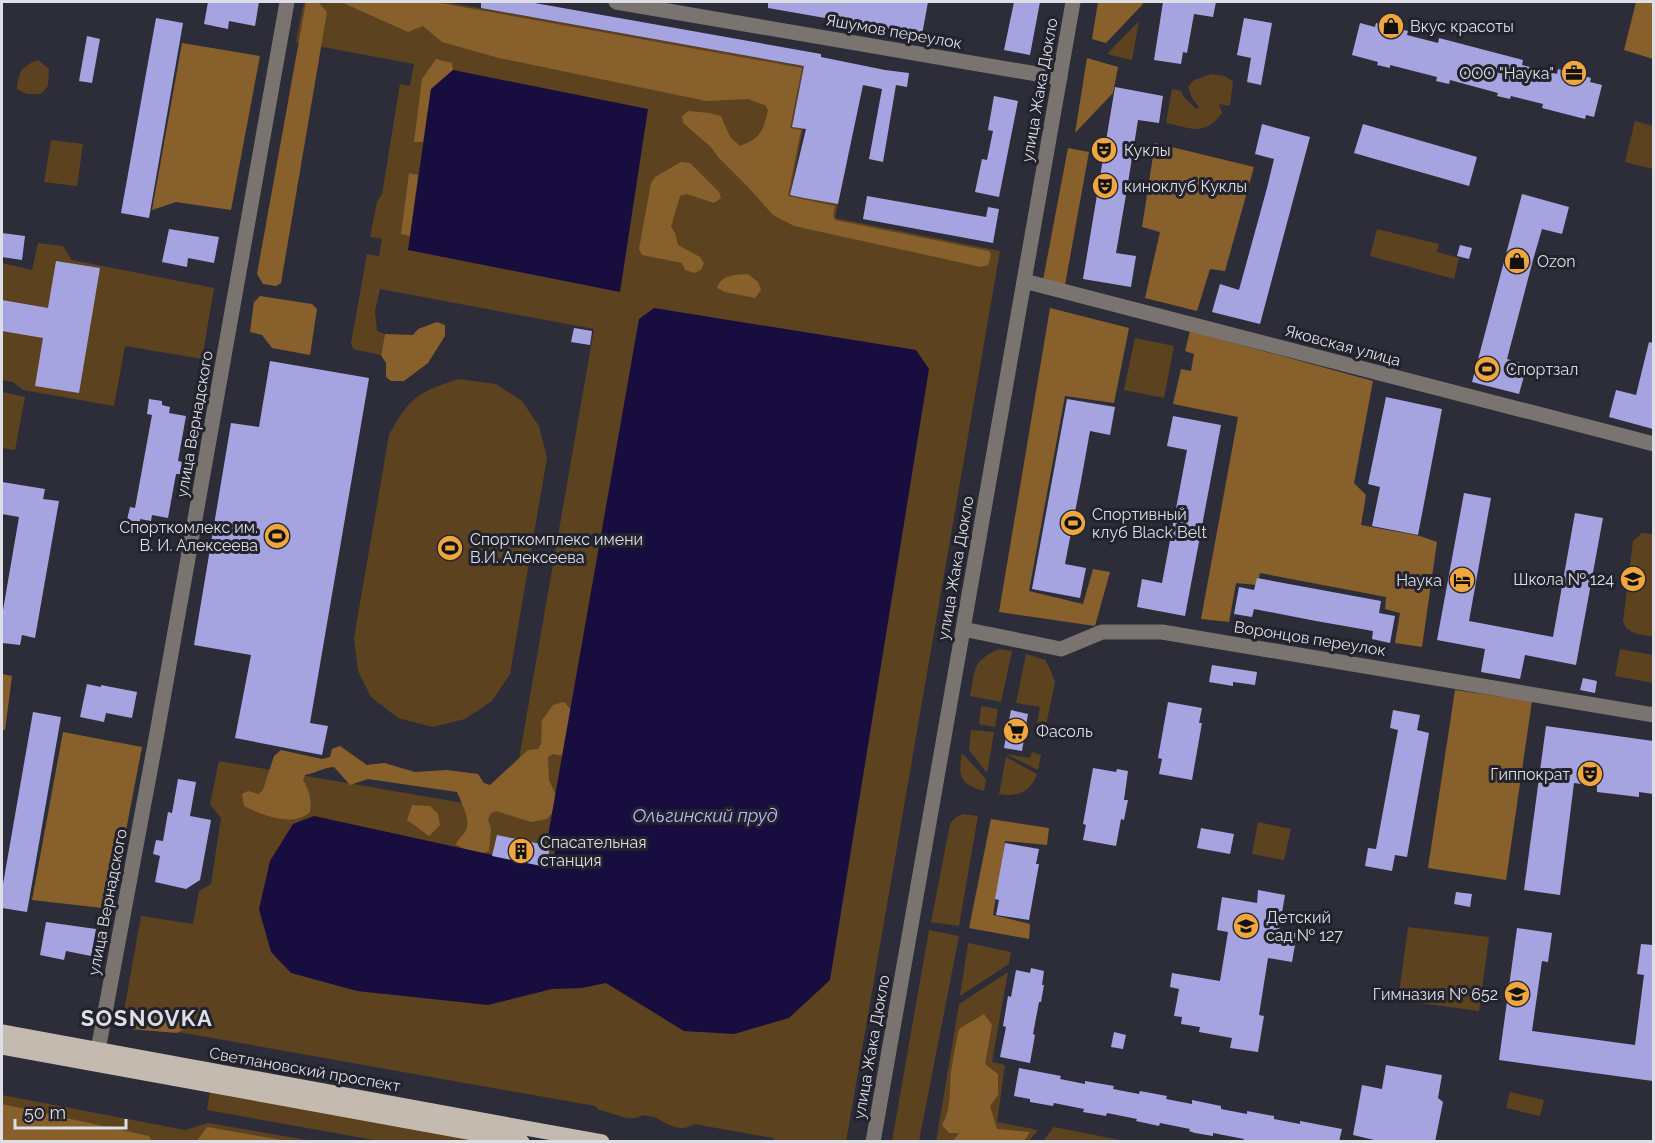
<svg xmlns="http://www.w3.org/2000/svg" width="1655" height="1143" font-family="Raleway,sans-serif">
<rect width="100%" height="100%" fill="#2d2d39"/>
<!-- green -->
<path fill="#5d4220" d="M304,2h142l358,64 -12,60 11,3 -13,66 48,9 -3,14 165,33 -154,891 -70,-1 -3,-3 -79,-14c-12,9 -27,1 -37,-6 -4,-2 -10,-2 -15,-3 -12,9 -29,-3 -43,-5l-4,-4 -473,-84 19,-106 52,8 6,-33 12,-7 10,-66 -11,-14 9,-43 291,50 84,-482 -214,-40 -5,22 2,20 8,3 -4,21 -28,-6 -2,-6 16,-89 12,2 3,-17 -12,-2 7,-35 5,-8 18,-110 10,2 4,-22 -118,-22z
M1139,21l-7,39 -25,-6z
M38,60l11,9 -1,17 -7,8h-14l-10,-5c1,-17 5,-23 21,-29z
M1212,74l12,2 9,5 -3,25 -11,-2 3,9c-18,24 -31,15 -56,10l6,-34 9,2 2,5 13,13 3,-2 -7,-9 -4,-11 6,-7z
M1635,121l18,5v43l-28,-7z
M51,140l32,4 -6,42 -33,-4z
M1377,229l62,15 -2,8 22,6 -5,21 -84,-23z
M38,243l25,3 9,14 142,28 -12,71 -77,-13 -11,60 -91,-16 -10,-8 -11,-2v-117l30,7z
M1135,338l39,8 -10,52 -40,-8z
M458,379l38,5 26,17 17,25 8,32 -37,216 -18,27 -27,18 -32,8 -35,-9 -27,-21 -13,-26 -4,-33 35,-203c21,-38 28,-42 69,-56z
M2,392l23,5 -10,53 -13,-2z
M1642,533l11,1v103c-13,-3 -25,-2 -30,-16l10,-80z
M999,649l13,2 -11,51 -31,-6c6,-28 1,-34 29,-47z
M1620,649l33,6v28l-38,-7z
M1026,654l19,6 6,11 4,11 -11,53 -9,-1 5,-27 -24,-4z
M981,706l17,3 -3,18 -16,-3z
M971,730l23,2 -7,41 -18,-23z
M1032,752l9,3 -3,15 -32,-16 24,4z
M962,753l24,26 -2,12c-24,-7 -26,-14 -22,-38z
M1006,757l31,17c-7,19 -20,23 -38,20z
M963,814l15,2 -19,110 -28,-4 19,-98 5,-6z
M1258,822l33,7 -7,31 -32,-6z
M1408,927l81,10 -10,74 -81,-11z
M929,930l30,6 -40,205h-27z
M968,943l43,9 -2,12 -49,32z
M1008,972l-16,90 13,3 -8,57 41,8 -9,11 -93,1 23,-138z
M210,1090l287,51h-117l-173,-31z
M1510,1092l34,8 -4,16 -34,-8z
M2,1095l183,35 23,-7 105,18h-311z
M1054,1127l71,14h-82z"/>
<!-- forest -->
<path fill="#88602b" d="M306,2h12l9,10 -46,271 -5,3 -13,-2 -6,-10z
M341,2h94l367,66 -12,60 11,2 -13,66 47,10 -2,10 2,4 154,31 2,4 -3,10 -7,2 -187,-41 -21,-11 -25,-28 -30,-30 -7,-10 -28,-24 -1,-7 6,-5 22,2 11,3 9,21 10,9c21,-8 23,-15 28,-36l-3,-5 -17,-6 -42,2 -207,-43 -57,-16 -19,-16 -15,6z
M1098,2h45v2l-37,39 -14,-4z
M1636,2h17v57l-29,-9z
M182,43l78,13 -29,154 -55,-8 -24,8z
M1087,58l31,9 -5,26 -38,40z
M436,59l16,4 1,7 -22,19 -8,53h-9l8,-63z
M1155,143l99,24 -29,104 -15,-2 -13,42 -52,-13 15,-66 -18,-5z
M1068,148l21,4 -24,133 -22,-5z
M681,162l9,1 29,29 2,6 -7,5 -27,-9 -7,2 -9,31 4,6 3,12 22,12 4,6 -3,7 -7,3 -9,-3 -3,-7 -40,-8 -3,-6 12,-66 4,-6z
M409,173l9,2 -8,61 -9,-2z
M748,274l10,8 3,8 -6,8 -30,-6 -8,-4c5,-14 18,-13 31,-14z
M260,296l52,8 5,5 -7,46 -38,-7 -10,-13 -12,-3 4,-30z
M1050,308l79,20 -15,75 -49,-7 -36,195 54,13 10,-35 17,3 -15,54 -96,-14z
M437,322l8,3v11l-17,27 -24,18h-13l-5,-4v-14l-5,-8 4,-21 28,1 5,-6z
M1190,331l183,50 -19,102 12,12 -5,30 59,11 17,6 -15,105 -27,-4 5,-30 -15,-4 1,-12 -126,-24 -3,12 -21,-2 -7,39 -28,-3 37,-202 -65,-13 8,-35 10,2 3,-17 -9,-3z
M2,674l10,2 -7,54h-3z
M1455,690l77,11 -26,179 -78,-12z
M564,702l12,13 -6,42 -17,-3 -5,3 1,23 7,15 -3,17 -6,7 -16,3 -35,-11 -5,2 -3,6 3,10 -2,22 -11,4 -22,-10c2,-7 5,-7 9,-13 7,-11 -3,-28 -8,-40l-89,-13 -18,6 -16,-18c-9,0 -18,6 -29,8l-2,5c6,10 9,20 7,32 -16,16 -49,3 -66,-6l-2,-12 6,-3 11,3 4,-4 11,-34 7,-6 41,9 8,-2 2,-8 8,-3 27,19 17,-2 31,9 32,-2 31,4 6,9 6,2 38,-35 10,-1 3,-5 1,-24 11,-15z
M63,732l79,15 -31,162 -79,-9z
M412,805l18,1 8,8 2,11 -11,11 -22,-16z
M991,819l58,9 -2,17 -42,-4 -12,74 37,9 -1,15 -60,-11z
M162,1008l6,1 15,17 1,3 -7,4 -47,-4 -3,-7c10,-9 25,-5 35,-14z
M984,1014l8,11 -7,39 13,10v21l-8,11 7,23 33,3 -6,9h-71l6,-8h-10l-7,-8c10,-17 7,-35 9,-53 2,-14 5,-29 8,-43z
M2,1104l147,32 3,5h-150z
M207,1127l80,14h-90z"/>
<!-- water -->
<path fill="#170d3e" d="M453,70l195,39 -28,183 -212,-42 23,-161z
M654,308l262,42 13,19 -99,611 -41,38 -55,16 -50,-3 -78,-48 -24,5 -30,1 -64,16 -131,-14 -66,-18 -20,-21 -12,-43 11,-48 23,-37 21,-8 238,52 4,-23 -8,-9 91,-517z"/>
<!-- building -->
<path fill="#a5a4e0" d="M208,2h51l-4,24 -26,-5 -1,8 -24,-5z
M481,2h48l292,52v3l64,13 24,3 -2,14 -11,-2 -13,77 -14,-3 13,-70 -19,-4 -25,119 -34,-6 -14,-3 16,-66 -14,-2 12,-61 -323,-58z
M768,2h160l-6,33 -154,-27z
M1014,2h26l-10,53 -26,-5z
M1163,2h53l-3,15 -19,-3 -7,39 -4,-1 -2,12 -27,-4z
M156,18l27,5 -34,195 -28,-5z
M1244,18l28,5 -11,62 -14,-3 4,-24 -14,-3z
M1360,23l15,4 1,-4 32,8 -1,4 31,8 1,-5 84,22 -1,5 35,9 1,-5 33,9 -1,4 12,3 -8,32 -8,-2 -1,4 -43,-11 1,-4 -32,-8 -1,3 -13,-3 1,-3 -48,-13 -1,4 -13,-3 1,-4 -47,-12v3l-13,-3 1,-3 -26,-7z
M87,36l13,3 -8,44 -13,-2z
M1115,87l48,9 -4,27 -21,-3 -11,69 -11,64 20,3 -5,31 -48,-8z
M994,96l24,5 -19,96 -24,-5 7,-33 5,1 6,-29 -5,-1z
M1262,124l48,13 -50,187 -48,-12 8,-28 19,6 28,-102 7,-29 -19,-5z
M1363,124l114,33 -8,29 -115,-33z
M1522,194l47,13 -7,27 -20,-5 -9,31 -26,99 20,6 -8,29 -47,-12z
M867,196l119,21 2,-10 11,2 -6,34 -130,-24z
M169,229l50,8 -5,26 -26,-5 -1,9 -25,-5z
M2,233l23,3 -3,24 -20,-3z
M1460,245l12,3 -3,11 -12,-3z
M56,261l44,7 -21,125 -44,-7 8,-48 -41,-7v-31l46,8z
M574,328l18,3 -2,14 -19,-3z
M1649,342l4,1v86l-44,-12 7,-27 20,5z
M270,361l99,17 -59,345 18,3 -6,29 -87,-17 16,-83 -57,-10 37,-222 28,4z
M1386,397l56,12 -24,126 -46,-9 8,-39 -12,-3z
M149,399l13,2v4l8,2 -1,6 17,3 -8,45 4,1 -2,12h-4l-8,44 -16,-3 -1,6 -11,-2v3l-13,-2 3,-13 5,1 17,-93 -5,-1z
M1067,399l48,8 -5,28 -20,-4 -9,50 -16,83 21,4 -6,30 -48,-9z
M1173,416l48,9 -36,191 -48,-9 5,-28 20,4 25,-133 -20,-4z
M2,482l43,7 -2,10 16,2 -24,137 -13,-3 -2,10 -18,-2v-27l17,-99 -17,-3z
M1464,493l27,5 -22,123 84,16 22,-124 28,5 -27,147 -51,-10 -5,24 -39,-7 4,-23 -48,-9z
M1257,578l124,23 -2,12 16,3 -5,27 -18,-4 1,-8 -57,-10 -62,-12 -2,8 -18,-3 5,-27 15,3z
M1212,665l45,7 -2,13 -22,-3v4l-24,-4z
M1583,678l14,3 -2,12 -15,-3z
M87,684l14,3v-2l36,7 -5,26 -26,-5 -2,9 -24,-5z
M1168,702l34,6 -3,15h3l-10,57 -33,-6 3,-15 -4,-1z
M1011,710l17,4 -6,37 -18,-3z
M1393,710l27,5 -3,15 12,3 -22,124 -12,-2 -3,16 -27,-5 3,-18 8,1 22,-119 -8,-2z
M33,712l28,5 -34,195 -25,-4v-18z
M1546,726l107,15v53l-14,-2v5l-42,-5v-6l-23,-3 -14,112 -36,-5z
M1093,768l23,4 1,-3 11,2 -4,29h4l-4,20 -3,-1 -5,27 -33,-6 3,-15 -3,-1z
M178,779l18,3 -6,34 21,4 -11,60 -14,9 -31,-7 5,-26 -7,-2 3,-14 7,1 5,-29 4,1z
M1201,828l33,6 -4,20 -33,-6z
M497,835l53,11 -4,21 -54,-11z
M1005,843l34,6 -3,15h3l-10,56 -33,-5 3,-15 -4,-1z
M1258,890l27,5 -6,35 18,3 -5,29 -24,-4 -9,57 5,1 -6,36 -28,-4 2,-10 -33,-6 1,-5 -19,-3 1,-7 -8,-1 5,-27 -9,-2 2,-14 48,8 8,-49 -11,-2 5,-33 35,6z
M1456,892l16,2 -2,13 -16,-3z
M46,922l50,7 -5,27 -25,-5 -2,9 -24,-5z
M1517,928l35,5 -4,29 -6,-1 -10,70 103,14 9,-70 -7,-1 4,-30 12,1v136l-154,-21z
M1031,968l13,3 -2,14h2l-3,17h-2l-6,32 2,1 -5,28 -30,-6 6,-30 -3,-1 5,-30 3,1 5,-27 14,3z
M1114,1032l12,3 -3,14 -12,-2z
M1386,1065l56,10 -4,23 5,4 -8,40h-52l-30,-7 9,-50 20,4z
M1019,1068l42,8 -1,3 25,5v-3l29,5 -1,3 26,5 1,-3 27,5 -1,3 26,5v-4l29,6v3l26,5v-3l27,5v3l26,5v-3l42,8 -3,13h-96l1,-3 -31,-6v3l-18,-3 -6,-2 1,-2 -30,-6 -1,3 -23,-5 1,-2 -30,-6 -1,3 -23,-4 1,-3 -30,-6 -1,3 -23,-4v-3l-16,-3z"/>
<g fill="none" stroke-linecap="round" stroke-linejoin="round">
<!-- minor -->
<path stroke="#79746f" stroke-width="15" d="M616,2l444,76
M1024,281l630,163
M963,629l98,20 41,-17h60l492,83
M96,1061l59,-317 132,-742
M873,1142l200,-1140"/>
<!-- major -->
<path stroke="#c4bab0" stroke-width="15" d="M2,1032l600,110
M2,1047l520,95"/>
</g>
<!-- icons -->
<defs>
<g id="shop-disc" transform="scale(1.35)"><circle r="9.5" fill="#f0a63f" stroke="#23232e"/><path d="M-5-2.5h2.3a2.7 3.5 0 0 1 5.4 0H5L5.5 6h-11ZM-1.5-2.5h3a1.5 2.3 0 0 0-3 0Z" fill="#111"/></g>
<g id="office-disc" transform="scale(1.35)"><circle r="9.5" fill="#f0a63f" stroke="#23232e"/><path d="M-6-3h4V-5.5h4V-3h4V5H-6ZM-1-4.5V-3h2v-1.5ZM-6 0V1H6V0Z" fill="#111"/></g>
<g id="theatre-disc" transform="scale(1.35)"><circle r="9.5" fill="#f0a63f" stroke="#23232e"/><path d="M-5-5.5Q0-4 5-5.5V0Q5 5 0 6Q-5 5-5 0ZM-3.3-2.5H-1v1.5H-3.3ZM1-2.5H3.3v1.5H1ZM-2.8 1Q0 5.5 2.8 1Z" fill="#111"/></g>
<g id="stadium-disc" transform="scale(1.35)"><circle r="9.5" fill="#f0a63f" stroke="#23232e"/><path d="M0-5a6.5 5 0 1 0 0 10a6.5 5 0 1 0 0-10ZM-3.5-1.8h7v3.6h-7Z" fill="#111"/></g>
<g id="school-disc" transform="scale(1.35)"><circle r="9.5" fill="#f0a63f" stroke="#23232e"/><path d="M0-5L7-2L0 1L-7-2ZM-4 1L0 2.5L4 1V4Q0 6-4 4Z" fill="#111"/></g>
<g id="hotel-disc" transform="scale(1.35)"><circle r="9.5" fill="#f0a63f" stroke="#23232e"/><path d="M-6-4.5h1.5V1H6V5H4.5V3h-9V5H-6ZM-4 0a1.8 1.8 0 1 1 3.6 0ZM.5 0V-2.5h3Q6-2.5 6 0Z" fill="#111"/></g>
<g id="supermarket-disc" transform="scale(1.35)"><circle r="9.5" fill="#f0a63f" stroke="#23232e"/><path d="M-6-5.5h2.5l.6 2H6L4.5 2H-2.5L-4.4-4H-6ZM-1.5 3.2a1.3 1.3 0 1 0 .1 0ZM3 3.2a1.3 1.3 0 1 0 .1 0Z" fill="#111"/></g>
<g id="building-disc" transform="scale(1.35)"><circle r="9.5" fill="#f0a63f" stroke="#23232e"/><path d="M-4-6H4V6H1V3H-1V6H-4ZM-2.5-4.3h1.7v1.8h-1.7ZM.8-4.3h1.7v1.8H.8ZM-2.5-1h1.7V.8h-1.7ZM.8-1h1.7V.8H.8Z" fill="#111"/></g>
</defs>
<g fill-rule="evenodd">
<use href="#shop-disc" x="1391" y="26"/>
<use href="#office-disc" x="1574" y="73"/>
<use href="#theatre-disc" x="1104" y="150"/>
<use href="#theatre-disc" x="1105" y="186"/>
<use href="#shop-disc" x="1517" y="261"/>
<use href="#stadium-disc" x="1487" y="369"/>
<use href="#stadium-disc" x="1073" y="523"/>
<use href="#stadium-disc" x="277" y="536"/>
<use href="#stadium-disc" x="450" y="548"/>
<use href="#school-disc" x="1633" y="579"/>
<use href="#hotel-disc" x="1462" y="580"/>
<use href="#supermarket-disc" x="1016" y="731"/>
<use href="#theatre-disc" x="1590" y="774"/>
<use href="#building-disc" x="521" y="851"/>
<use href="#school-disc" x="1246" y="926"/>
<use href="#school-disc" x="1517" y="994"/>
</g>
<g text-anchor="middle" stroke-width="6" stroke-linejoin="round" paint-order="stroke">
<!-- poi labels -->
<g font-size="16" fill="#dedee6" stroke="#23232e" text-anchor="start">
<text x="1410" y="32">Вкус красоты</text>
<text x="1554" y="79" text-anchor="end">ООО "Наука"</text>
<text x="1124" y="156">Куклы</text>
<text x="1124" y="192">киноклуб Куклы</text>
<text x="1537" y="267">Ozon</text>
<text x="1506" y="375">Спортзал</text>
<text x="1092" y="520">Спортивный<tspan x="1092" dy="18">клуб Black Belt</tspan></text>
<text x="258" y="533" text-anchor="end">Спорткомлекс им.<tspan x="258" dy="18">В. И. Алексеева</tspan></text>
<text x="470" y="545">Спорткомплекс имени<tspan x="470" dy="18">В.И. Алексеева</tspan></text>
<text x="1614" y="585" text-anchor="end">Школа № 124</text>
<text x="1442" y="586" text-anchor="end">Наука</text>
<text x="1036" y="737">Фасоль</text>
<text x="1570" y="780" text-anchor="end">Гиппократ</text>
<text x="540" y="848">Спасательная<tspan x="540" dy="18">станция</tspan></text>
<text x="1266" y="923">Детский<tspan x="1266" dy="18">сад № 127</tspan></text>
<text x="1498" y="1000" text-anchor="end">Гимназия № 652</text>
</g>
<!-- street labels -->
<g font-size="16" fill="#dedee6" stroke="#23232e">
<text transform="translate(894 31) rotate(10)" y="6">Яшумов переулок</text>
<text transform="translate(1039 90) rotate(-80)" y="6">улица Жака Дюкло</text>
<text transform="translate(1343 345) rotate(15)" y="6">Яковская улица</text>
<text transform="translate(194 424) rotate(-80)" y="6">улица Вернадского</text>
<text transform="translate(955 568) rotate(-80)" y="6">улица Жака Дюкло</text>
<text transform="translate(1310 638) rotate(9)" y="6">Воронцов переулок</text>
<text transform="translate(107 902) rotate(-79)" y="6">улица Вернадского</text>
<text transform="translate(871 1047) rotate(-80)" y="6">улица Жака Дюкло</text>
<text transform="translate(305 1069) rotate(10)" y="6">Светлановский проспект</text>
</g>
<!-- water labels -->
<g font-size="18" font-style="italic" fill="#bdbbfe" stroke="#23232e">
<text x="705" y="822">Ольгинский пруд</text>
</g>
<!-- district labels -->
<g font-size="22" font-weight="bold" letter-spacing="1.5" fill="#dedee6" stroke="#23232e">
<text x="147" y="1026">SOSNOVKA</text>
</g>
</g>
<!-- border -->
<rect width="1655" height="1143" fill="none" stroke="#dedee6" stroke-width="6"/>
<!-- scale -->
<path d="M15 1119v9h111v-9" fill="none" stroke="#dedee6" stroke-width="3"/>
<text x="24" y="1119" font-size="18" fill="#dedee6" stroke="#23232e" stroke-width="4.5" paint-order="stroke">50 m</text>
</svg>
